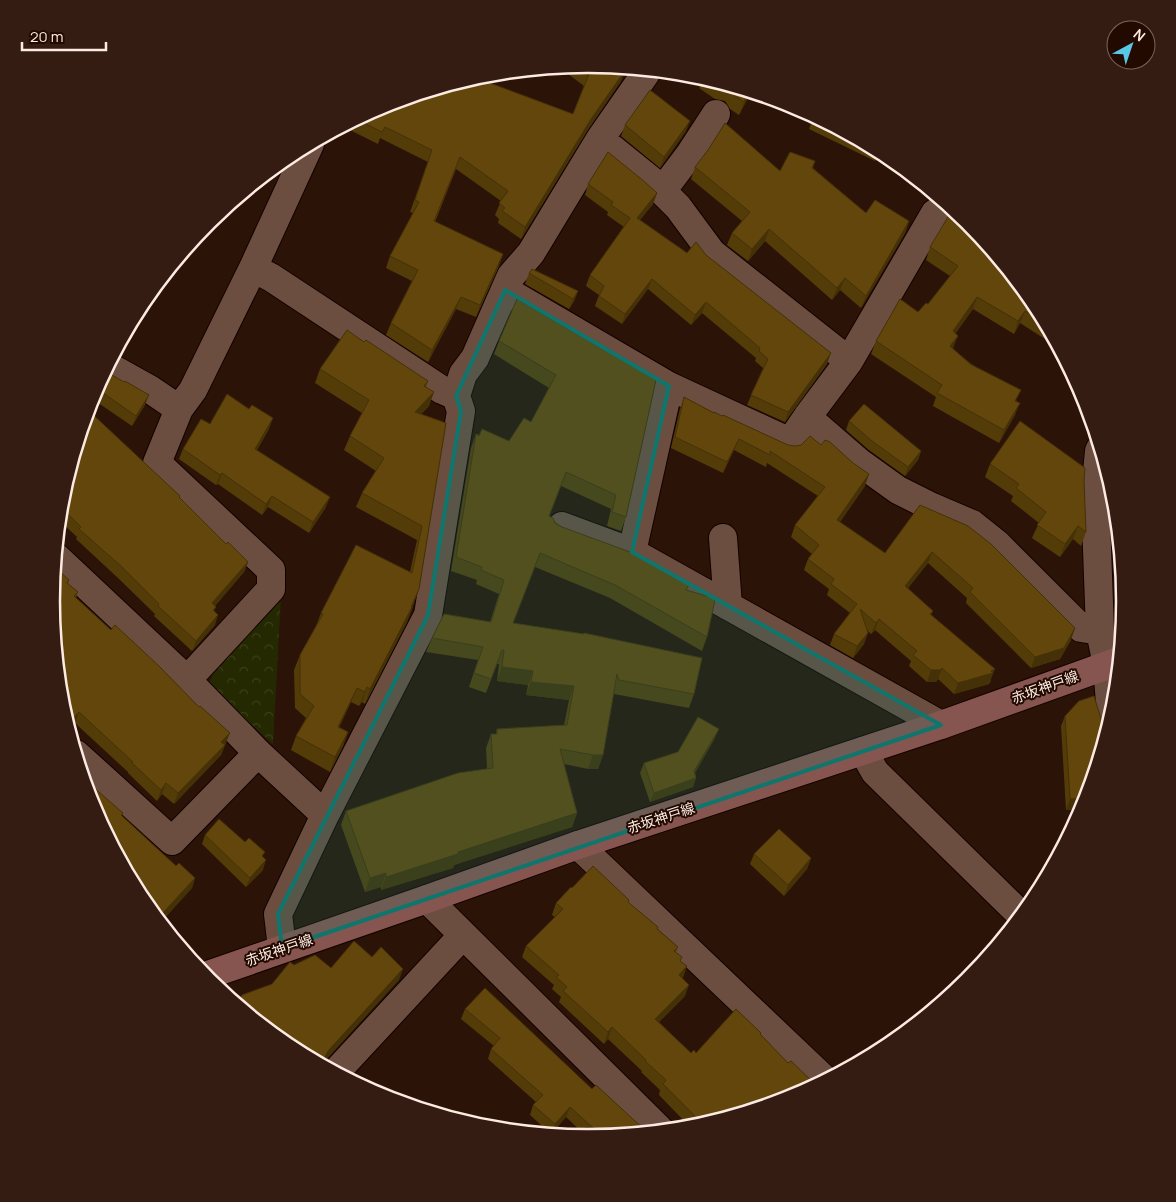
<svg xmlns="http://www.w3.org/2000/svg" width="1176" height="1202" font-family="Manrope,'Noto Sans JP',sans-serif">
<defs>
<pattern id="park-crowns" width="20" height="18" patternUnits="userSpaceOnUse" patternTransform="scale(1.25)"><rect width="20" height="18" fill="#252901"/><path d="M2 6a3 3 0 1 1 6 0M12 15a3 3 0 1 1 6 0" fill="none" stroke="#3b3e1a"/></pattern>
</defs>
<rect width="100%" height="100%" fill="#2c1307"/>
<!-- park -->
<path fill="url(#park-crowns)" d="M281,595l-8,149 -64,-58 4,-14z"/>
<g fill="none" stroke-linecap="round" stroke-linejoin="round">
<!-- minor casing -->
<g stroke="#130100" stroke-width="30">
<path id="minor" d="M600,139l52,42 26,26 34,46 137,108 -42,56 52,45 39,28 34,17 40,17 25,20 84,84 19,3
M662,191l28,-37 26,-40
M253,268l19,10 170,112 14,6 5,15 -33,204 -103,200 -47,99 4,34
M505,290l164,96 121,56 17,-25
M849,361l86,-148 14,-7
M108,366l43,24 28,19 14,-19 60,-122 57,-124
M669,386l-37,166 309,173
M456,396l7,-22 12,-16 36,-82 20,-23 69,-114 46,-66
M179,409l-22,54 114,107v19l-84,91
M1100,449l-1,2 -4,43 5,137 7,34 4,51
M562,526l70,26
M723,538l5,68
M56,557l131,123 71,73 67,62
M863,751l12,21 146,143
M76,754l96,87 86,-88
M578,845l247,235
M427,899l234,232
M336,1072l127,-137"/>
</g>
<!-- secondary casing -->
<g stroke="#130100" stroke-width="30">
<path id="secondary" d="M205,976l222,-77 151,-54 363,-120 178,-64"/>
</g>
<!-- minor -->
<use href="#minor" stroke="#6b4e40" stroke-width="28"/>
<!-- secondary -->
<use href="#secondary" stroke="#86554f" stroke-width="28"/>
</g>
<!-- wall -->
<path fill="#543c09" d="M588,64l33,17 -34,50 -66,108 -23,-16 1,-4 -4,-4 6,-14 -45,-32 -21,53 64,44 -23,51 -20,-8 -28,53 -42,-27 5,-12 21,-42 -26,-13 4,-12 23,-43 -3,-1 18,-50 -48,-24 -2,6 -30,-15 2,-7 33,-17 190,9 11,-28 -25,-19z
M686,74l7,1 58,17 -12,23 -9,-6 -5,-8 -10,-2 -16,-11 2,-4z
M792,105l87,46 -4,10 -66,-32 5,-13 -22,-10z
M625,125l61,6 -26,37 -39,-32z
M815,161l-2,7 53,45 43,8 -4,12 -44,75 -21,-18 -8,10 -67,-59 -17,20 -21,-16 5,-12 10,-12 -51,-42 4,-12 85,4z
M588,184l69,9 -4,11 -13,16 47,33 19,2 121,109 -42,58 -38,-17 16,-37 -8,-7 1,-3 -54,-45 -11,12 -43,-36 -26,35 -27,-18 4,-11 -13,-9 4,-11 34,-48 -17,-12 1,-3 -23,-17z
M930,247l104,56 25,45 -39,-25 -6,11 -41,-25 -18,25 -2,15 64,52 -2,14 -16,28 -66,-37 3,-9 -65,-43 5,-13 42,-29 10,-8 22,-28 -24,-16z
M529,273l49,18 -4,10 -5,8 -44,-25z
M499,341l157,39 -30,137 -5,14 -14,-5 4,-17 -50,-23 -12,31 13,10 125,63 20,47 -5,14 -92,-53 -75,-31 -22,56 181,71 -5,14 -75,-14v-1l-11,62 -5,14h-10l-24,-5 13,49 -5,14 -118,38 -1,3 -72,22v-3l-16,5 -24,-67 5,-14 141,-42 -1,-21 5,-14h5l1,-5 67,-4 5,-25 -43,-5 2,-10 -31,-4 2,-17h-2l-11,29 -17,-6 9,-27 -52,-8 6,-14 58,-16 9,-28 -23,-10 1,-4 -26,-9 20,-123 5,-14 33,7 22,-19 18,-34 -55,-34z
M364,342l64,39 -2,6 3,19 -8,8 25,9 -27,166 -12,33 -42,82 -3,-2 -3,4 -8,-4 -12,25 9,5 -5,14 -13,26 -39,-22 5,-14 10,-18 -11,-10 -1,-38 6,-15 16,-29 5,-13 89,-41 7,-32 -61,-33 6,-14 14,-22 -32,-21 6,-14 12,-23 -47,-30 5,-14z
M105,371l40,34 -13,21 -41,-28z
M684,397l30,16 151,73 -25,36 45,31 35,-48 151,135 -11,19 -29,9 -65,-65 1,-5 -39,-35 -20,25 25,23 -2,4 60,66 -2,3 -35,10 -16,-15 -2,3h-9l-18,-16 2,-5 -36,-31 -4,4 -4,-4 -3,14 -11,14 -23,-13 4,-11 16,-21 -23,-18 2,-6 -25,-19 4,-11 4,-5 -21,-17 4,-12 23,-29 -51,-33 -1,4 -32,-17 -11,23 -52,-25 9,-39z
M1086,404l5,14 -7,-6z
M849,421l72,30 -3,9 -13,16 -36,-26 -23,-20z
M210,424l59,5 -12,21 69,57 -17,26 -41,-26 -6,8 -44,-31 -2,1 -37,-26 4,-10z
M990,464l94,17 2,51 -5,14 -8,-7 -13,18 -28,-19 7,-15 -28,-22 2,-5 -28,-19z
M62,496l117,1 47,47 22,18 -4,10 -29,34 1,1 -2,4 1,14 -23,26 -38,-35 1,-2 -37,-36 -42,-39 1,-2 -18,-17z
M69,580l-1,4 10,8 -2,6 150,146 -1,1 -4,10 -47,49 -12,-10 -5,7 -29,-28v-1l-53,-49 -6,7 -7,-25 -11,-104z
M1065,716l19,91 -1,1 -17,2 -5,-84z
M715,738l-20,35 1,5 -3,9 -43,15 -10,-29 4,-10 34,-11z
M92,806l31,7 -1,3 54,50 19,12 -3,10 -31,34 -19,-23z
M205,835l40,7 18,28 -17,17 -44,-43z
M754,854l57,4 -4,11 -23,27 -34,-32z
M572,888l57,12 -1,2 50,45 -2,5 4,9 5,35 -26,26 32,31h5l64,-19 33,63 -102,31 -32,-33 1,-5 -19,-18 1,-1 -34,-32 -4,5 -45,-42 2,-5 -9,-8 2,-4 -32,-28 4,-11 29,-29 -3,-2 4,-12z
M465,1009l127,80 55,43 -59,6 -22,-21 -15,17 -21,-19 3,-10 3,-3 -48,-43 3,-10 3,-3 -33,-27z"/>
<!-- shaded-wall -->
<path fill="#453108" d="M626,69l-5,12 -34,50 -66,108 4,-12 66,-108z
M749,92h2l-12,23 5,-13z
M690,121l-4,10 -26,37 4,-11z
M657,193l-4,11 -20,24 4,-10z
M909,221l-4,12 -44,75 5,-12z
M769,229l-4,12 -17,20 4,-12z
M503,254l-4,12 -23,51 4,-12z
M845,278l-5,12 -8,10 5,-12z
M652,279l-4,10 -26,35 3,-10z
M578,291l-4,10 -5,8 4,-10z
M461,297l-5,12 -28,53 4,-12z
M977,297l-4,12 -25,35 5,-13z
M706,302l-4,11 -11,12 4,-10z
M1025,311l-5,12 -6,11 4,-13z
M958,336l-5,12 -8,11 5,-13z
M831,353l-4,11 -42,58 3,-10z
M434,392l-5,14 -19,20 5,-14z
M149,395l-4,10 -13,21 4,-10z
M1020,403l-5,12 -16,28 5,-13z
M273,418l-4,11 -18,30 4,-10z
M739,439l-5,11 -11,23 4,-11z
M921,451l-3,9 -13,16 3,-9z
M222,473l-4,11 -2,1 4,-10z
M869,474l-4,12 -32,45 4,-11z
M272,496l-4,11 -6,8 4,-11z
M330,497l-4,10 -17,26 4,-11z
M1078,526l-5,13 -13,18 5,-13z
M932,552l-4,11 -27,34 4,-11z
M248,562l-4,10 -36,42 4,-11z
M419,589l-12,33 -42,82 5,-15z
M218,615l-3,10 -23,26 4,-10z
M879,619l-4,11 -4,4 5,-11z
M1075,628l-4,12 -11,19 -29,9 4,-11z
M868,633l-4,11 -11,14 4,-12z
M502,667l31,4 -5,14 -31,-4z
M942,668l-4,11 -2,3h-9l4,-12z
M995,669l-6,15 -35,10 4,-11z
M531,682l43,4 -5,14 -43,-5z
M367,687l-5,15 -3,4 6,-14z
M357,688l-6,14 -18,39 5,-14z
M79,712l-4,11 -6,7 -2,-5z
M719,729l-4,9 -24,42 5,-2 -3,9 -43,15 4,-9 40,-22z
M348,732l-5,14 -13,26 5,-15z
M230,733l-9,22 -47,49 4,-11 43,-51z
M593,755h10l-5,14h-10z
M166,783l-4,11 -5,7 4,-11z
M1087,798l-4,10 -17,2 4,-11z
M577,813l-5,14 -118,38 -1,3 -72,22 5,-13 72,-25z
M811,858l-4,11 -23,27 4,-11z
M266,860l-3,10 -17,17 4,-9z
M386,873l-5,14 -16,5 5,-14z
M195,878l-3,10 -31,34 -2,-1 2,-6z
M687,966l-4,12 -8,9 4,-12z
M403,969l-4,11 -74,81 -2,4h-1l6,-14z
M689,985l-4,11 -34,34 4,-11z
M612,1027l-4,12 -4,5 4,-12z
M570,1107l-4,10 -15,17 4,-10z"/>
<!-- building -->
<path fill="#62460b" stroke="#453108" d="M588,64l36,4 2,1 -35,50 -66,108 -23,-16 3,-3 -6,-5 9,-12 -48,-34 -26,64 69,33 -23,51 -19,-8 -29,53 -41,-27 27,-53 -28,-14 29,-54 -4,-2 17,-50 -47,-23 -3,5 -26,-13 27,-14 91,-28 99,37 16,-40 -12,-9z
M711,80l38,12 -5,10 -9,-6 -5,-8 -10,-2z
M650,90l40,31 -26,36 -39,-32z
M725,123l55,48 10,-19 25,9 -3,7 54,45 9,-13 34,21 -43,75 -21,-18 -8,10 -68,-59 -17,20 -20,-16 18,-21 -55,-45 13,-17z
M608,152l37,30 12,11 -20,25 50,35 9,-11 10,13 125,98 -43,59 -37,-17 17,-36 -9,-8 1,-3 -54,-46 -11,13 -43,-36 -27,35 -26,-18 5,-10 -14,-11 40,-57 -19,-13 2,-3 -25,-18z
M954,210l14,12 66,81 12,21 -21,-13 -7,10 -41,-24 -24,34 5,5 -8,10 20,18 51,26 -6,11 5,2 -16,27 -67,-37 5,-8 -66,-44 24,-42 18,13 8,-9 2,1 30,-38 -28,-19 21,-35z
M532,269l46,22 -5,8 -44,-26z
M517,299l139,81 -30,137 -14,-5 4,-17 -50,-23 -17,44 4,2 2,5 7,4 68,25 59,33 -3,5 24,7 5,3 -8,37 -92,-52 -75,-32 -27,70 71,11v-1l118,25 -8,36 -75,-14 -2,-6 -14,81h-10l-33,-6 17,64 -119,39v2l-72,23v-4l-16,5 -24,-67 112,-38 35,-5 -2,-34h6v-5l70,-4 7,-39 -43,-4 2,-11 -31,-4 2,-17h-2l-11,29 -17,-6 9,-26 -51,-9 12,-24 47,8 13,-42 -23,-10 1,-3 -26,-10 20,-123 3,2 3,-7 27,12 15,-23 7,4 25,-47 -57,-34z
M347,330l17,12 2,-2 62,41 -4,5 10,6 -19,20 31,11 -27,166 -8,18h1l-42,82 -3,-2 -2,5 -8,-4 -19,39 10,5 -13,25 -39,-21 18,-30 -14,-12v-39l23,-41 -2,-1 35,-68 56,28 10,-47 -60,-33 22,-35 -34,-22 19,-36 -49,-31z
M105,371l19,11 1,-1 24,14 -13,21 -40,-28z
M227,394l22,15 3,-4 21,13 -18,31 75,48 -17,25 -41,-26 -6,8 -44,-31 -2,2 -37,-26 18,-30 9,5z
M684,397l30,16v-1l8,4 1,-1 65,30 7,1 6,-1 9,-9 11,9 4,-5 5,2 23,21 16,11 -32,46 48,33 35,-48 48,21 23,18 84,84 -11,20 -29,9 -65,-65 3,-4 -41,-36 -27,34 28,25 -3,3 65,55 -4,2 2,2 -35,10 -16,-15 -2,2h-9l-18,-15 4,-4 -38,-32 -3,4 -16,-14 8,24 -11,13 -23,-12 23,-30 -26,-20 3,-5 -26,-20 11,-14 -24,-20 30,-38 -55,-36v4l-31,-16 -12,23 -52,-25z
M864,404l57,47 -13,16 -36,-26 -23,-20z
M88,410l92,86 -1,1 47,47 2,-2 20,20 -36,41 4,4 -3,3 5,5 -22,26 -38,-35 1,-2 -37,-37 -43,-38 2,-2 -20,-20 1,-11z
M1020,421l65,47 -1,13 2,51 -8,-6 -13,18 -28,-19 9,-13 -30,-24 3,-4 -29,-20z
M55,567l14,13 -2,3 11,9 -4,4 37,34 4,-5 44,41 40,41 1,-1 30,27 -9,9 4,3 -47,48 -12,-10 -5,7 -29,-27 1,-1 -54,-50 -12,13 -5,-20 -11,-104z
M1094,696l9,29 1,16 -17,57 -17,1 -5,-83 14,-15z
M698,717l21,12 -25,42 2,7 -42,15 -10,-30 34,-11z
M84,779l39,34 -2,2 55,51 3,-3 16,15 -34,37 -21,-19 -48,-90z
M219,819l26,23 4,-4 16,14 -3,4 4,4 -16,18 -45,-43z
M779,829l32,29 -23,27 -34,-31z
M593,866l36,34 -1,2 30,25 -1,2 21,18 -4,4 8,6 -2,4 7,5 -8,9 10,10 -34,34 36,34 3,-3 2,3 40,-44 25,24 -1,1 28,29 3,-2 25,24 -23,12 -89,27 -5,-4 -36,-36 3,-4 -21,-19 1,-1 -34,-33 -4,5 -45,-41 4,-4 -11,-10 3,-2 -33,-29 37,-37 -7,-6 15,-16 1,1z
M354,941l18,16 9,-10 22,22 -75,82 -3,6v5l-3,3 -32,-18 -56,-46 5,-1 3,-5 30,-11 18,-22 4,3 21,-10 16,13z
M485,988l107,101 4,-4 51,47 -45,4 -32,-29 -15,17 -22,-19 10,-10 -52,-46 9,-11 -35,-29z"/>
<!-- marked area -->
<path fill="#0f766e" fill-opacity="0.2" stroke="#0f766e" stroke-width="4" stroke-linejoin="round" d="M505,290l164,96 -37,166 309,173 -659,223 -4,-34 150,-299 33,-204 -5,-15z"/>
<g text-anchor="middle" stroke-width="4" stroke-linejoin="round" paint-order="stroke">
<!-- street labels -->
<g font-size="14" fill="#fdebe3" stroke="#220a01">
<text transform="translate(1045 687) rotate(-20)" y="5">赤坂神戸線</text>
<text transform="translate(661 818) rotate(-18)" y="5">赤坂神戸線</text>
<text transform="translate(279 950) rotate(-19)" y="5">赤坂神戸線</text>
</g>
</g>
<!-- crop -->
<path d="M0 0H1176V1202H0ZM60 601a528 528 0 1 1 1056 0a528 528 0 1 1-1056 0Z" fill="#341c13" fill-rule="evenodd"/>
<path fill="none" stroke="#fdebe3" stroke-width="2.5" d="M60 601a528 528 0 1 1 1056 0a528 528 0 1 1-1056 0Z"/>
<!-- north arrow -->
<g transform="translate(1131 45) rotate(40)"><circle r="24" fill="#220a01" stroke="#7a645b"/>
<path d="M0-4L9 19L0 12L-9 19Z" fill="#59c8e5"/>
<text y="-8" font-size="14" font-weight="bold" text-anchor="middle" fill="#fdebe3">N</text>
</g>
<!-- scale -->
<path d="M22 42v8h84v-8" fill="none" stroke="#fdebe3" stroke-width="2.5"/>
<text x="30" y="42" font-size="15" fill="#fdebe3" stroke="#220a01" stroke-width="4" paint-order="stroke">20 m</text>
</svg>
